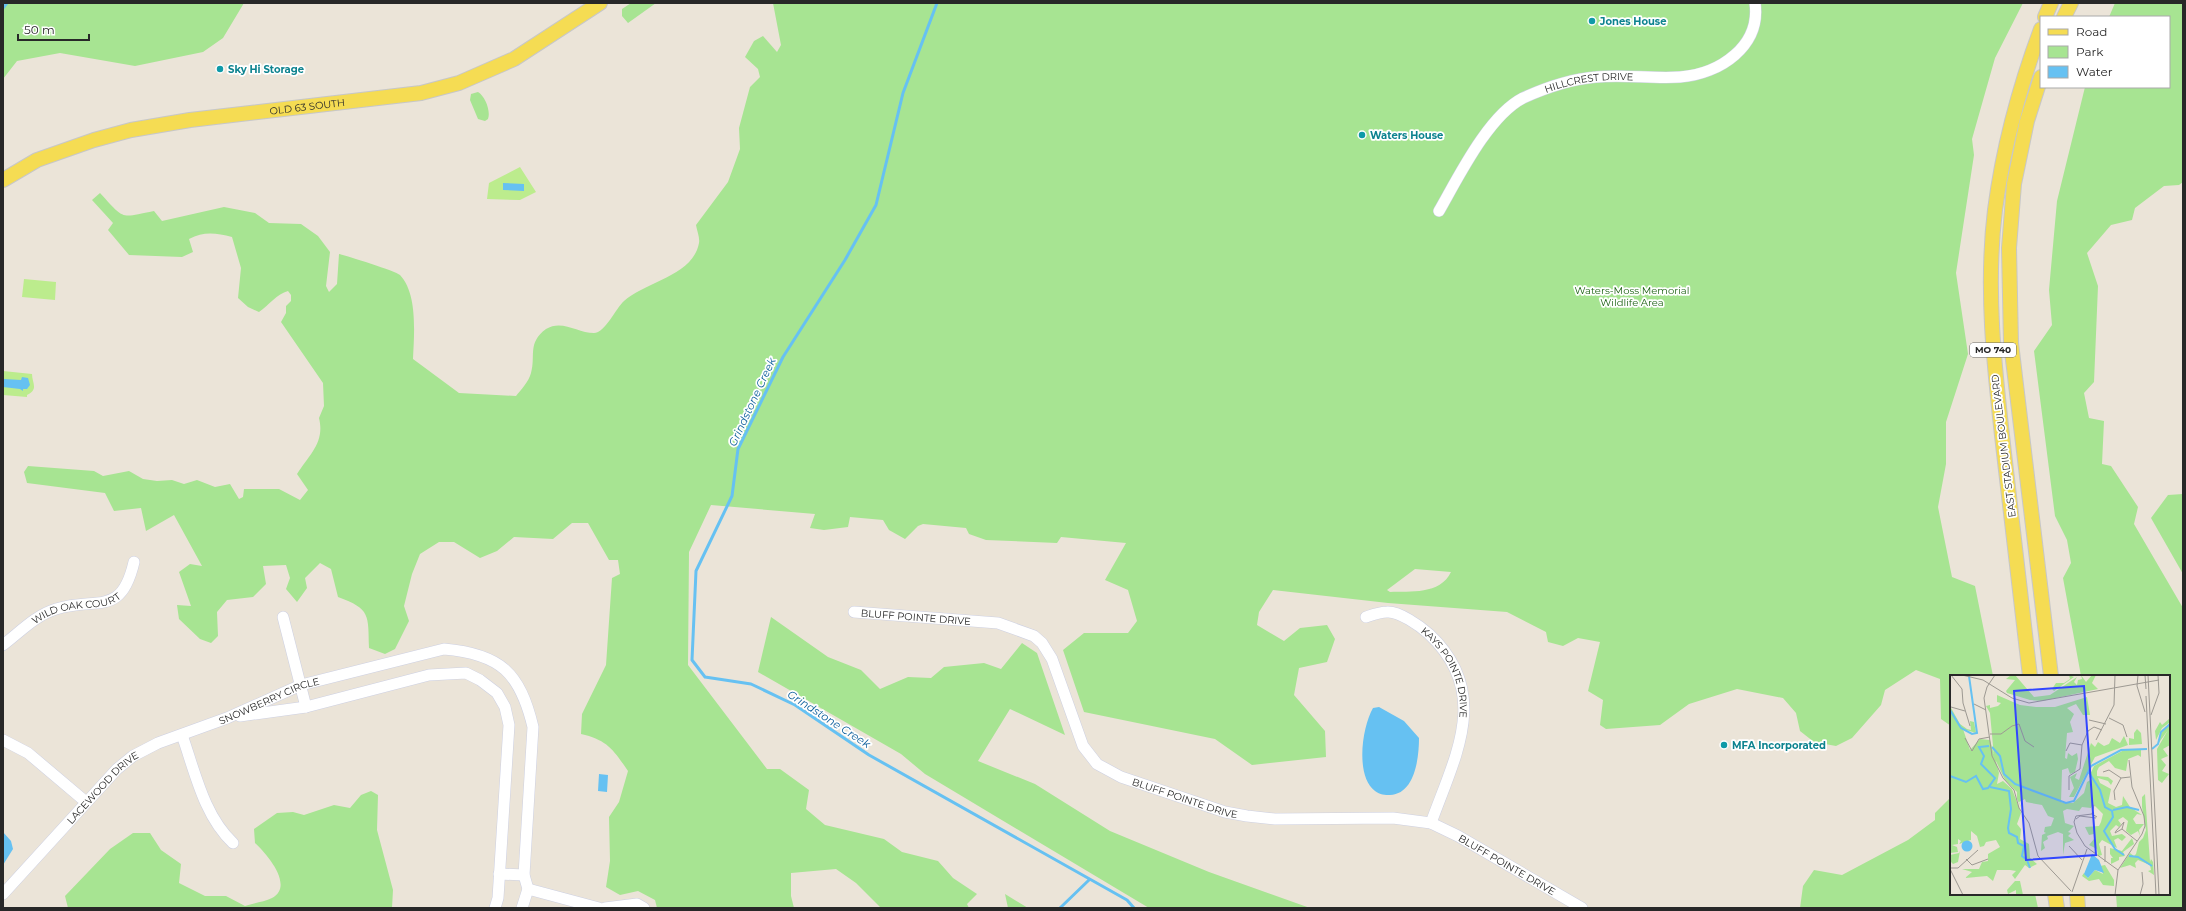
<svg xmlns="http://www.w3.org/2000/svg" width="2186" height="911" font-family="Montserrat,sans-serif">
<rect width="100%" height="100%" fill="#ebe4d8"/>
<!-- green -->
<path fill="#a7e492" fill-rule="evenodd" d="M3,3h241l-21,35 -20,14 -68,14 -75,-13 -43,8 -14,18z
M631,3h25l-28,20 -6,-7v-7z
M773,3h1250l-28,55 -23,81 2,16 -18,118 12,81 -22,68v42l-8,43 14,70 23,9 18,90h-42v50l-10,-7 -1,-40 -24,-9 -31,20 -4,15 -29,33 -16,8 -22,-4 -14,-11 -4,-18 -13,-15 -46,-9 -48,15 -29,21 -54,4 -6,-4 3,-25 -15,-9 12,-49 -22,-4 -15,8 -15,-4 -2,-10 -39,-20 -119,-9 -115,-13 -14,22 -2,13 27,16 16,-13 27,-3 8,14 -8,23 -28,6 -5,27 31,36 1,26 -74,8 -37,-26 -131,-27 -21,-62 21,-17h44l9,-12 -9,-31 -23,-10 21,-37 -65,-6 -4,6 -71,-3 -17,-6 -3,-6 -43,-4 -5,2 -13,13 -16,-9 -6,-10 -33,-3 -2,10 -24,3 -14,-2 5,-14 -104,-9 -22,47 -1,113 79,104h13l29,21 -3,19 19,16 59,14 18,13 36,9 15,17 24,16 -10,10 2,4h-88l-25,-25 -20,-14 -45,4v23l3,12h-137l-2,-8 -17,-9 -18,4 -14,-8 4,-26 -1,-44 10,-15 9,-31c-15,-22 -21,-31 -47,-37l1,-20 24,-49 6,-87 8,-4 -2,-14h-9l-21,-37h-16l-19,16 -39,-2 -17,14 -17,7 -26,-16h-15l-19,12 -8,20 -8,32 5,15 -14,28 -10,5 -16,-6c-1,-33 2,-39 -31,-51l-7,-28 -11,-6 -15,15 2,10 -10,14 -11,-13 4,-11 -4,-13 -23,1 3,18 -13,13 -26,3 -10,12 1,24 -7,7 -11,-4 -21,-20 -2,-14 14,1 -12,-34 11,-8 12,2 -28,-51 -28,16 -5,-23 -27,3 -9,-18 -78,-10 -3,-11 4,-6 66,5 9,5 26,-5 14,8 14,2 15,-1 12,4 13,-4 18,7 15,-3 9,15 4,-2 1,-8h35l21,11 8,-10 -11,-16c13,-20 28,-32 22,-56l5,-12 -1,-23 -42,-61 5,-9v-7l5,-5v-6l-3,-4c-11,3 -19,14 -29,21l-11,-5 -10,-9 3,-30 -9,-31c-16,-4 -28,-6 -43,2l4,13 -11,5 -53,-2 -21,-25 5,-7 -21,-23 8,-7c25,27 19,25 54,18l8,10 62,-14 31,6 14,10 32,1 17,12 12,16 -4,34 3,6 8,-8 2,-30c8,2 57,17 61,21 18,19 14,60 13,84l46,34 57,3c5,-6 13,-15 15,-23 5,-17 -4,-30 15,-44 16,-10 32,4 48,4 11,0 22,-25 30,-32 21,-19 69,-25 75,-58 1,-5 -2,-12 -3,-18l32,-43 12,-33 -1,-21 11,-41 10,-10 -2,-8 -13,-12 9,-16 9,-5 14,16 4,-7zM1415,569l36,3c-11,23 -41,19 -61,20l-3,-2z
M2115,3h68v179l-4,3 -15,1 -29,22 -3,12 -21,5 -24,28 11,33 -4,96 -10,11 5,25 15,3 -2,43 9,2 27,41 -4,17 49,84v300h-66l-1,-14h53v-218h-88l-18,-98 8,-15 -4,-23 -12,-24 -21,-165 18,-26 -3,-35 8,-89 28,-114h84v-70h-60z
M478,92c7,4 13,19 10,27l-3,2 -7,-2 -8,-19 1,-6z
M2183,494v80l-32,-56 17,-23z
M771,617l57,40 33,13 19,19 28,-12 23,1 13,-11 40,-4 17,6 21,-26 15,10 28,82 -55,-26 -32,52 57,23 75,47 99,41 101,36h-161l-224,-134 -24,-20 -143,-82z
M371,791l7,4 -1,35 16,60 -1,18h-324l-3,-12 45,-47 23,-16h17l11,17 20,14 -2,19 26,13h21l19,10c8,-3 19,-4 27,-8 23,-12 -6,-45 -17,-55l-1,-14 23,-16 16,-1 11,3 30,-10 16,3 11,-13z
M1951,797v97h84l3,14h-238l3,-22 11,-16 28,5 66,-35 27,-20v-7z
M1005,894l23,14h-20z"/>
<!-- pitch -->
<path fill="#bcec8d" d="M520,167l16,25 -16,8 -33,-1 2,-16z
M24,279l32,3 -1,18 -33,-3z
M3,371l29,3c0,9 7,15 -5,21v2l-24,-2z"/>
<!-- water -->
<path fill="#66c1f2" d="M503,183l21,1v7l-21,-1z
M22,377l6,1 2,7 -3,4h-4v2l-3,-2 -17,-2 1,-8 17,1z
M1379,707l25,14 15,17c0,20 -4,56 -29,57 -5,0 -10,0 -15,-4 -20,-15 -13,-64 -2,-83z
M599,774l9,1 -1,17 -9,-1z
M3,832l8,9 2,8 -10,16z"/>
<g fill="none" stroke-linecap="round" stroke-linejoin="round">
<!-- stream -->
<path stroke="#66c1f2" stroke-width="3" d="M937,3l-34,90 -27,112 -31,55 -62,97 -45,92 -6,47 -36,75 -4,89 13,17 46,7 44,21 74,50 258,145 7,8
M3,8l4,-5
M1060,908l29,-28"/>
<!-- minor casing -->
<g stroke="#cdd0e2" stroke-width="12">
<g id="minor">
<path id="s1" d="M1439,211c19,-33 49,-95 84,-113 22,-10 49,-19 73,-21 28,-3 56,2 84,0 40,-3 81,-31 75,-74"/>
<path id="s2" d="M854,612l144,11 36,13 8,7 10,16 31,87 14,18 24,13 104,35 22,4 28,3 118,-1 38,5 27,13 124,72"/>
<path d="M283,617l23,90"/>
<path id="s3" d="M1366,617c6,-2 14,-5 21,-5 12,-1 33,14 42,22 63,59 26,122 2,189"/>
<path id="s4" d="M3,645c17,-13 33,-30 53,-36 41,-13 65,9 78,-47"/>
<path d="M240,716l66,-9 123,-32 37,-2 14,7 17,13 8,14 4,18 -11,173 -3,10"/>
<path d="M182,735c13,37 22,81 51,108"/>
<path d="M3,740l25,13 58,49"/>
<path d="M499,874l25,1"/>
<path d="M528,889l71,19"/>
<path id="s5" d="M3,894l114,-125 16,-13 25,-13 69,-25 74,-33 143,-36c57,5 76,24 89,78l-9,148 4,14 -6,19"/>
<path d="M605,908l32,-4 7,4"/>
</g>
</g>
<!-- major casing -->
<g stroke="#c7c7c7" stroke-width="16">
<g id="major">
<path d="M2045,17l6,-14"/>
<path d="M2064,17l7,-14"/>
<path d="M2041,77l-14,44 -13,63 -5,64 2,95 40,333"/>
<path id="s6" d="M3,180l34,-20 57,-20 37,-10 59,-10 231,-27 38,-10 55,-24 86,-56"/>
<path d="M2030,676c-9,-74 -17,-148 -26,-223 -9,-80 -19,-162 -9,-243 8,-62 24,-122 46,-181"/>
<path d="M2055,894l2,14"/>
<path d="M2077,894l1,14"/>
</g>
</g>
<!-- minor -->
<use href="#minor" stroke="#fff" stroke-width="11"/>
<!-- major -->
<use href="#major" stroke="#f5dc53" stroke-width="14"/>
</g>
<!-- markers -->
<g fill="#0f9aa8" stroke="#fff" stroke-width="1.5">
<circle cx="1592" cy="21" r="4"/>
<circle cx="220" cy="69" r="4"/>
<circle cx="1362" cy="135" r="4"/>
<circle cx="1724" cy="745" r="4"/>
</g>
<g text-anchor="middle" stroke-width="3.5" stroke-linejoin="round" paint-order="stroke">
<!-- shield labels -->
<rect fill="#fff" stroke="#686868" stroke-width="1" x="1970" y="343" width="46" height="14" rx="3"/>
<g font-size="9" font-weight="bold" fill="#282828">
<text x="1993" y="353">MO 740</text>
</g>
<!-- culture labels -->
<g font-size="10" font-weight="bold" fill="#0d838f" stroke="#fff" text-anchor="start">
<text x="1600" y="25">Jones House</text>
<text x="228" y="73">Sky Hi Storage</text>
<text x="1370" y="139">Waters House</text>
<text x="1732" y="749">MFA Incorporated</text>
</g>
<!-- street labels -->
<g font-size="10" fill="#282828" stroke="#fff">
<text dy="4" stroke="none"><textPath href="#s1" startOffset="211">HILLCREST DRIVE</textPath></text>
<text dy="4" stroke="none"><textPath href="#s6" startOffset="316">OLD 63 SOUTH</textPath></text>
<text transform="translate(2003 446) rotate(-97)" y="4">EAST STADIUM BOULEVARD</text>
<text dy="4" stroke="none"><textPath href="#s4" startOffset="84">WILD OAK COURT</textPath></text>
<text dy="4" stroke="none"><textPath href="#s2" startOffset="62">BLUFF POINTE DRIVE</textPath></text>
<text dy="4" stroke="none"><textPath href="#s3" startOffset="113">KAYS POINTE DRIVE</textPath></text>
<text dy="4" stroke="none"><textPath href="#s5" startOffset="337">SNOWBERRY CIRCLE</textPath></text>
<text dy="4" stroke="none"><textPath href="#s5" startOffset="146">LACEWOOD DRIVE</textPath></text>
<text dy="4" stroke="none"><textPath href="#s2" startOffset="422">BLUFF POINTE DRIVE</textPath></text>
<text dy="4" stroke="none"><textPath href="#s2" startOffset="758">BLUFF POINTE DRIVE</textPath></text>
</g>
<!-- park labels -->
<g font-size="10" fill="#206517" stroke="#fff">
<text x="1632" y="294">Waters-Moss Memorial<tspan x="1632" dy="12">Wildlife Area</tspan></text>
</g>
<!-- water labels -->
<g font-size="11" font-style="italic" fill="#095c9a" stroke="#fff">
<text transform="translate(752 402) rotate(-65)" y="4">Grindstone Creek</text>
<text transform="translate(829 719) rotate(33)" y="4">Grindstone Creek</text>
</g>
</g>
<!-- overview -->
<g transform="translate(1950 675)">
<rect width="220" height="220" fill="#ebe4d8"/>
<path d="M61,0h4l19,22 16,-2 27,-18 -3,5 3,3 1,-5 4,-1 -1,-4 5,7 6,-7h4l-4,8 6,6 -56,12 -12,-1 -23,-7 -1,-2 9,-11 -9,-1zM119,0l5,2 -20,14 -2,-2 4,-6h8l6,-4zM47,20l23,10 16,2h19l32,-10 3,18h-7l-7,-11 -9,4 7,6 -4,8 3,10 -6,1 -2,25 2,1 1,-6 4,3 5,-3 1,6 -3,13 -5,2 -2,-6 -6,2 -1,32 4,1h8l11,-10 3,-11 5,-3 -3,-2 5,-11 30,-16 17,-1v8l-3,-2 -10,4 -2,12 -11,-3 -6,-7 -10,6 -2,4v5l11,1 5,4 -2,4 -3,-4 -10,-3 2,5 11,6 -3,14 8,4 6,-2 1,-9 7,11 12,8 -5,-1 -4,5 3,5h8l-5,6 1,6 -2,-5 -7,4 -5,-4 2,-10 -5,-4 -5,3 3,4 -2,3 -3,-2 -6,6 2,5 10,-2 4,3 -4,4 -4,-3 -4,2 3,8 -15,-8 -3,4 3,11 -4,1 -1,-7 -8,-4 5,-6v-5l-5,1 -4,-8 14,-1 2,-4 2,-8 -10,-10 -2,4 -9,-1 -3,4 -12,-2 -4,2 2,12 9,3 -6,6 3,1 -3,3 6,4 -9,3 -2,12v-21l-5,-2 -11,4 1,3 -5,3 2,6 -4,3 1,-16 4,-2 -2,-1 1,-5 6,-1 3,-8 -6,-2 -6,-11 -16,-3 -1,-3 -6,3 4,9 -6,-12v-7l-12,-12 -11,-23 -4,-44 -4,-7 4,-1v3l8,-2 3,-3 -4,-1zM0,31l10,18 7,5 4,1 -1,-9 4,1 2,11 -13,-4 7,21 10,-11 10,1 9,33 -2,11 6,-3 9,8 9,24 -4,11 4,5 -1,10 9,5 1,14 7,6 -8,4 -4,-3 -10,14 -3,-4 4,-4 -6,-1h-13l-4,11 -6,-5 -22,2 7,-6 -10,-3h17l3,-7 6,-1v-7l12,-7 -4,-7 -10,2 -2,4 -4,1 -3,-11 -6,-5v9l-12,4 2,-3 -3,-2v5l-6,1 5,2 1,5 -8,1zM219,44v4l-7,5 -6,12 -1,-9 5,-9 2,3zM220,49v21l-7,4 5,7 -7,3 5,6 -4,6 7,3 -7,9 -4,-3 -1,-31 11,-19 -10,14 3,-11zM187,54l4,4 1,11 -13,1v-7l5,1v-6zM174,61l4,9 -33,12 -21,40h-5l5,-9 -4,-11 7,-4 -2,5 4,2 12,-37 4,4 3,-5 6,4 5,-2 3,-6 8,5zM195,119l5,68 1,-3 2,3 1,13 -6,-4 3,-1 -1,-5 -12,-5 -3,3 1,5 -6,-3 -10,3 10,-15 4,3 2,-2 3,-12 4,-4 3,-8 -4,-23v-10zM182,163l2,6 -11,8 2,4 -6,1v3l-8,4v-6h2l-3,-4v-6l12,3zM10,176l-2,11 -5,2 -2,-2 -1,5v-12l9,-2zM155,190l9,15v6l-11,-1 -4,-6 -10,2 -7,-5 2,-3 4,5 7,-8 8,4 -3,-8zM65,206h5l3,14h-7v-5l-8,4 -1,-4z" fill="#a7e492"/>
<path d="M11.5 171a5.5 5.5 0 1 1 11 0a5.5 5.5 0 1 1-11 0ZM142,179l7,6 5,13 -9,-3 -7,8 -4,-4z" fill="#66c1f2"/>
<path fill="none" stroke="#66c1f2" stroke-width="2" d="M0,35l11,18 11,6 5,-1 -8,-57M42,72l8,9 4,18 11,10 51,19 8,-2 17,-35 30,-16 26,-1M202,74l6,-5 3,-12 9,-8M138,96l12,19 5,17 7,4 1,6 -9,14 11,18 9,6M0,101l16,6 10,-6 7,13 5,-1 7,-10 -14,-14 3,-8 -5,-9 10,-1M40,112l19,4 2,18 -3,19 1,5 8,4 1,6 6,3 -2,10 5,4 3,8M163,135l14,-3 12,3M179,181l9,1 14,9"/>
<path fill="none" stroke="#9d9992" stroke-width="1" d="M1,0l11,14 1,14 7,23M12,0l21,5 29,18 17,5 130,-23M45,0l-8,12 -3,11 8,58 11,22 11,12 5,18 10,15 9,33 33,35M188,0l-1,11 8,26M195,0l1,14M198,0l11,220M196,21l10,199M24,29l12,6M1,32l14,4M201,40l8,-22 -1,-18M159,43l14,7 4,12M139,45l17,4M40,59h11l11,-8 7,-2 6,17 9,6M15,63l7,13 7,-12 11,-2M146,65l18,-35 1,-30M116,76l4,-8 12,2M153,97l6,-2 12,8 9,-1M119,115v-14l11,-7 2,-24 6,-14 6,-4 8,3M165,125l-1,-9 7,-13M142,139l2,-9h-1v3M147,142l-5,-3 -16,2 -2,6 3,11 8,13 33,24M126,144l4,-3 16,2M174,147l-2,7 -7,4 1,-2zM172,154l15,12M119,171l13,14M155,171v16M16,184l6,6 16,-6M0,193h8l20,-18M0,194l13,26M122,217l15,-43M165,220l3,-25 24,-36 3,-8 -1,-10 -12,-29 -3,-27M190,220l3,-11 -1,-12"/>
<path fill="#3146ff" fill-opacity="0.15" stroke="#3146ff" stroke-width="2" d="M134,11l12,169 -70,5 -12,-169z"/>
<rect width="220" height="220" fill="none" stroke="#282828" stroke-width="2"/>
</g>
<!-- border -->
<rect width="2186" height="911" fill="none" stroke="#282828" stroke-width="8"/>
<!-- legend -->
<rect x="2040" y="16" width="130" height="72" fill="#ffffff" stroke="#a9a9a9"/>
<rect x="2048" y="29" width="20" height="6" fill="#f5dc53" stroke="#a9a9a9"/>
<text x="2076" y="36" font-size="12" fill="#282828">Road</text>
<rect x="2048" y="46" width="20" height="12" fill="#a7e492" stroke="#a9a9a9"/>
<text x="2076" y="56" font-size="12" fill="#282828">Park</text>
<rect x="2048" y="66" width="20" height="12" fill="#66c1f2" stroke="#a9a9a9"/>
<text x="2076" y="76" font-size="12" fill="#282828">Water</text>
<!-- scale -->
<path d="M18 34v6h71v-6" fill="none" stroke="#282828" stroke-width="2"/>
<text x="24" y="34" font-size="12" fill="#282828" stroke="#ffffff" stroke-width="3" paint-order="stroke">50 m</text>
</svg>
